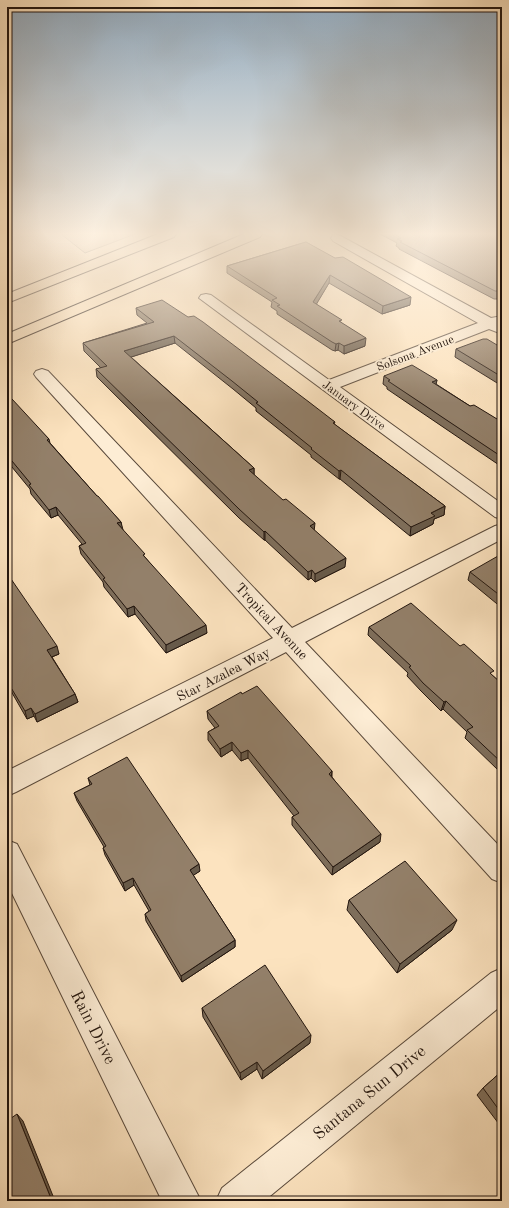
<svg xmlns="http://www.w3.org/2000/svg" width="509" height="1208" font-family="'Old Standard TT',serif">
<rect width="100%" height="100%" fill="#fce3bf"/>
<filter id="stains"><feTurbulence type="fractalNoise" baseFrequency=".005" numOctaves="4"/><feColorMatrix values="0 0 0 0 .2 0 0 0 0 .09 0 0 0 0 .02 0 0 0 .5 -.17"/></filter>
<radialGradient id="worn" r=".72"><stop offset=".6" stop-color="#630" stop-opacity="0"/><stop offset="1" stop-color="#630" stop-opacity=".3"/></radialGradient>
<!-- green -->
<path fill="#d7c0a1" stroke="#7c6a58" d="M61,234h74l-50,19z"/>
<g fill="none" stroke-linecap="round" stroke-linejoin="round">
<!-- minor casing -->
<g stroke="#58483a" stroke-width="2">
<path id="minor" d="M337,234l154,84 11,-2v18l-13,-5 -149,58 162,117v15l-7,-2 -296,-219 2,-3 5,-1 5,1 118,85 149,-57 -145,-82 -2,-3 2,-3z
M42,369l6,2 244,257 203,-102 7,-2v15l-197,103 197,207v34l-10,-4 -206,-227 -270,140 -9,4v-25l266,-133 -237,-261 -2,-3 2,-3z
M7,840l10,4 184,357h-39l-155,-318z
M502,968v37l-238,196h-48l6,-13 269,-215z"/>
</g>
<!-- highway casing -->
<g stroke="#22150e" stroke-width="2">
<path id="highway" d="M158,234h18l-2,3 -167,66v-9z
M244,234h18l-2,3 -253,107v-10z"/>
</g>
<!-- minor -->
<use href="#minor" fill="#fdedd5" fill-rule="evenodd"/>
<!-- highway -->
<use href="#highway" fill="#fce3bf" fill-rule="evenodd"/>
</g>
<!-- wall -->
<path fill="#7e6e5b" stroke="#22150e" d="M380,234h122v64l-3,1h-5l-95,-50v-1l-3,-2 1,-3z
M306,242l104,63 -28,9 -53,-31 -13,21 26,19 23,23 -21,8 -6,-4 -3,1 -3,-1 -55,-36v-3l-6,-4 1,-5 -45,-29v-7z
M136,308l199,114 -1,2 111,82 -1,9 -10,4 -1,5 -23,12 -70,-57h-1l-28,-22v-2l-55,-44v-3l-23,-19 -58,-46 -44,14 123,111v7l60,55 31,37 -30,15 -4,-4 -3,2 -43,-40h-1l-25,-22 -142,-141 -1,-8 5,-1 -17,-17 -1,-8 64,-20 -10,-8z
M502,348v38l-47,-29 1,-8z
M384,376l53,4 -1,4 34,22 32,16v45l-115,-78v-2l-4,-3z
M7,401l42,38 1,4 47,53 24,26 1,7 85,104 -41,20 -31,-39 -7,3 -24,-30 -1,-5 -22,-28 -2,-8 3,-2 -24,-29 -7,3 -20,-24 -1,-5 -23,-28z
M502,559v49l-34,-28 2,-8z
M7,576l52,78 -7,3 23,37 3,8 -41,20 -3,-6 -7,3 -20,-35z
M369,627l123,48 10,9v86l-2,-2 -2,2 -33,-32 2,-6 -24,-23 -2,2 -20,-20 -14,-15 1,-3 -40,-38z
M207,711l125,60v6l48,65 -48,33 -40,-50v-8l2,-1 -46,-58 -7,3 -9,-11 -11,7 -13,-17v-8l7,-4 -7,-9z
M88,778l112,93 -7,4 42,65v7l-53,35 -36,-61 -1,-7 4,-3 -15,-26 -9,6 -20,-36 -2,-7 1,-1 -27,-46 -3,-8 16,-8z
M349,900l103,30 -55,43 -50,-63z
M202,1008l108,35 -48,36 -5,-10 -16,11 -38,-63z
M502,1071v57l-25,-33 6,-7z"/>
<!-- shaded-wall -->
<path fill="#675a4a" stroke="#22150e" d="M330,275l-1,8 -16,27v-8z
M501,291h1v7l-3,1z
M411,297l-1,8 -28,9 1,-8z
M174,336l1,7 -50,16 -1,-8z
M366,338l-1,8 -21,8v-8z
M339,343l-1,7 -3,1 1,-7z
M437,380l-2,8 -3,-6z
M254,468v8l-5,-6z
M341,470l-1,9h-1v-8z
M445,506l-1,9 -10,4 -1,5 -23,12 1,-9 20,-14z
M56,507l2,8 -7,3 -2,-8z
M121,522l2,8 -6,-7z
M315,523l-1,9 -4,-6z
M265,531v9h-1v-8z
M346,558l-1,9 -30,15v-8z
M312,570l-1,8 -3,2v-8z
M134,606l1,8 -7,3 -1,-8z
M206,625l1,8 -41,20v-8z
M57,646l2,8 -10,4 -2,-8z
M75,694l3,8 -41,20 -2,-8z
M446,701l-3,8 -2,2 3,-9z
M31,708l3,8 -7,3 -2,-8z
M232,742v8l-11,7 -1,-8z
M248,750v8l-7,3v-8z
M502,761v2l-2,5 -2,2 3,-8z
M332,771l-1,8 -2,-5z
M381,834l-1,8 -48,33 1,-8z
M199,864l1,7 -9,6 -1,-7z
M133,878l1,7 -9,6 -2,-8z
M457,920l-5,10 -55,43 3,-9z
M235,940v7l-53,35 -1,-6z
M311,1035l-1,8 -48,36 1,-8z
M257,1062v7l-16,11 -1,-7z
M17,1114l6,7 32,80h-3z"/>
<!-- building -->
<path fill="#93806a" stroke="#22150e" d="M395,234h107v57h-7l-95,-49 2,-1 -5,-2 4,-1z
M306,242l29,16 8,-1 68,40 -28,9 -53,-31 -17,27 29,18 -3,1 27,17 -22,8 -5,-3 -3,1 -4,-2 -55,-36 3,-1 -8,-5 5,-2 -50,-32z
M162,300l26,17 6,-1 9,6 106,80 26,20 -2,1 112,83 -14,7 4,3 -24,11 -70,-57 -2,1 -28,-22 1,-1 -56,-45 2,-1 -26,-21 -58,-45 -50,15 130,117 -5,2 34,30 3,-1 29,24 -5,3 36,32 -31,16 -3,-4 -4,2 -43,-41 -1,1 -25,-23 -143,-140 11,-3 -24,-23 71,-21 -18,-14z
M483,339h4l15,9v29l-46,-28z
M412,365l25,15 -5,2 38,24 4,-1 28,17v35l-114,-76 2,-1 -6,-4z
M12,399l37,40 -2,1 50,56h1l23,26 -4,1 28,31 -2,1 63,70 -40,20 -32,-39 -7,3 -24,-30 2,-1 -26,-32 7,-3 -30,-36 -7,3 -20,-25 2,-1 -24,-29v-54z
M498,556l4,3v38l-32,-25z
M7,576h2l48,70 -10,4 28,44 -40,20 -4,-6 -6,3 -18,-30z
M411,603l49,43 4,-2 30,27 -4,2 12,11v77l-1,1 -34,-32 6,-3 -27,-26 -2,1 -21,-19 -14,-16 2,-1 -42,-39z
M257,686l75,85 -3,3 52,60 -48,33 -41,-50 7,-4 -51,-63 -7,3 -9,-11 -12,7 -12,-17 11,-6 -12,-15 34,-19 1,2z
M127,757l72,107 -9,6 45,70 -54,36 -36,-62 6,-4 -18,-32 -10,5 -20,-35 3,-2 -32,-53 18,-9 -4,-6z
M405,861l52,59 -57,44 -51,-64z
M265,965l46,70 -48,36 -6,-9 -17,11 -38,-65z
M502,1071v43l-19,-26z
M17,1114l35,87h-45v-80z"/>
<!-- sky -->
<linearGradient id="sky" x2="0" y2="1"><stop stop-color="#92abc0"/><stop offset="0.58" stop-color="#fef2e2"/><stop offset="1" stop-color="#fef2e2" stop-opacity="0"/></linearGradient>
<rect width="509" height="403" fill="url(#sky)"/>
<g text-anchor="middle" stroke-width="4" stroke-linejoin="round" paint-order="stroke">
<!-- far-street labels -->
<g font-size="12" fill="#22150e" stroke="#fdedd5">
<text transform="translate(415 353) rotate(-21)" y="4">Solsona Avenue</text>
<text transform="translate(354 405) rotate(36)" y="4">January Drive</text>
</g>
<!-- street labels -->
<g font-size="14" fill="#22150e" stroke="#fdedd5">
<text transform="translate(272 621) rotate(47)" y="5">Tropical Avenue</text>
<text transform="translate(223 674) rotate(-27)" y="5">Star Azalea Way</text>
</g>
<!-- near-street labels -->
<g font-size="17" fill="#22150e" stroke="#fdedd5">
<text transform="translate(94 1027) rotate(63)" y="6">Rain Drive</text>
<text transform="translate(369 1092) rotate(-39)" y="6">Santana Sun Drive</text>
</g>
</g>
<!-- margin -->
<rect width="509" height="1208" fill="none" stroke="#fce3bf" stroke-width="24"/>
<rect x="8" y="8" width="493" height="1192" fill="none" stroke="#22150e" stroke-width="2"/>
<rect x="12" y="12" width="485" height="1184" fill="none" stroke="#22150e"/>
<rect width="100%" height="100%" filter="url(#stains)"/>
<rect width="100%" height="100%" fill="url(#worn)"/>
</svg>
